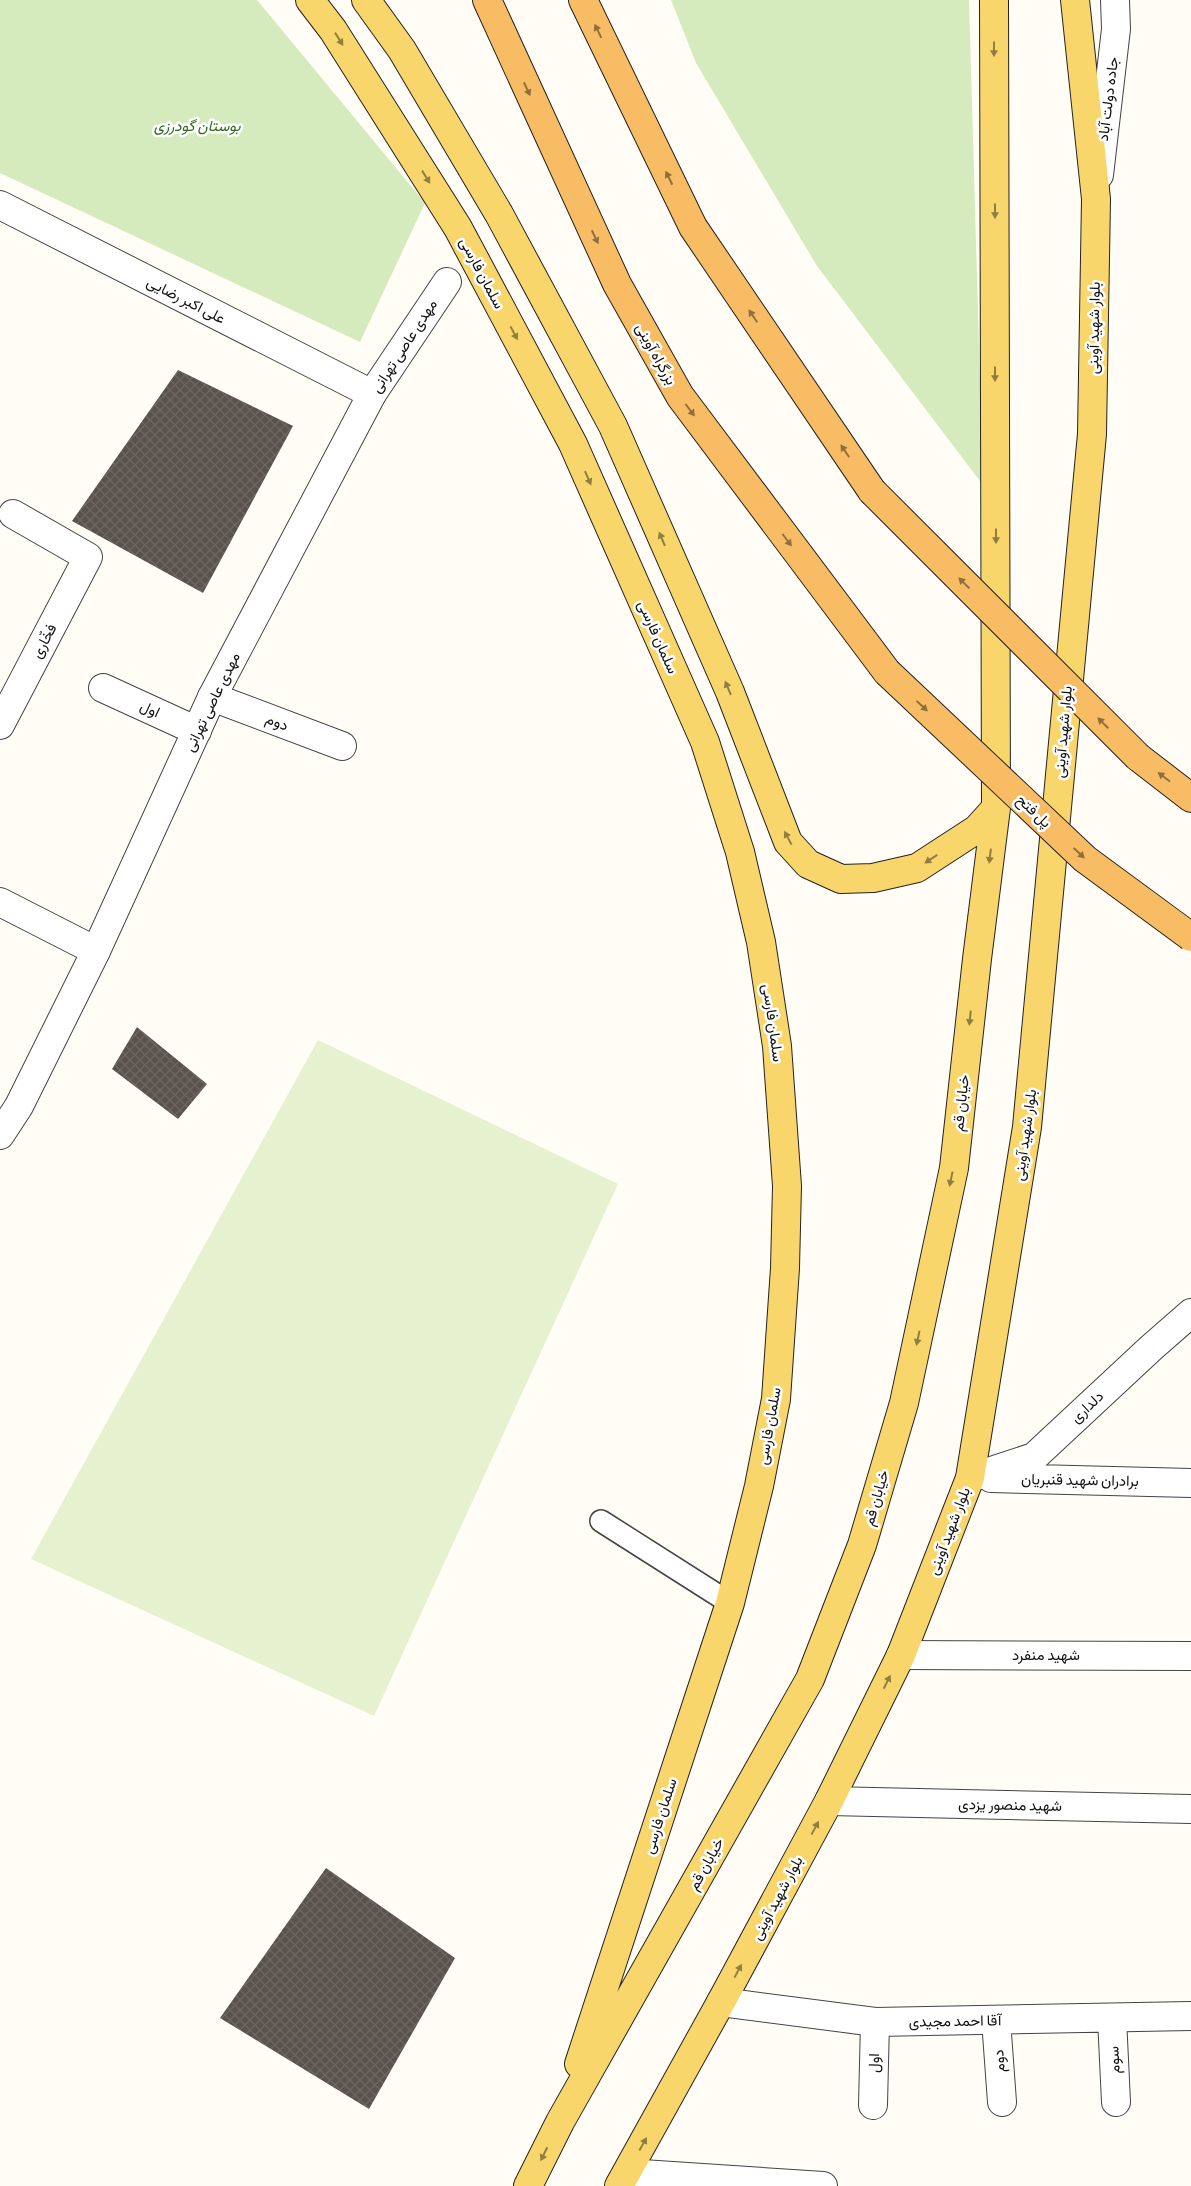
<svg xmlns="http://www.w3.org/2000/svg" width="1191" height="2186" font-family="'Crimson Pro',Vazirmatn,serif">
<defs>
<pattern id="building-cross-hatch" width="8" height="8" patternUnits="userSpaceOnUse" patternTransform="scale(1.25)"><rect width="8" height="8" fill="#5a524d"/><path d="M0 0l8 8M0 8l8-8" fill="none" stroke="#6d6662"/></pattern>
</defs>
<rect width="100%" height="100%" fill="#fffdf5"/>
<!-- green -->
<path fill="#d5ebbd" d="M0,0h257l168,203 -65,139 -360,-169z
M671,0h298l14,485 -166,-219 -121,-203z"/>
<!-- pitch -->
<path fill="#e6f2cf" d="M318,1040l300,144 -244,532 -343,-157z"/>
<!-- building -->
<path fill="url(#building-cross-hatch)" d="M178,370l115,56 -90,167 -131,-72z
M137,1027l70,57 -29,35 -66,-50z
M326,1868l129,90 -86,151 -149,-91z"/>
<g fill="none" stroke-linecap="round" stroke-linejoin="round">
<!-- service casing -->
<g stroke="#444" stroke-width="24">
<path id="service" d="M601,1521l129,82"/>
</g>
<!-- minor casing -->
<g stroke="#444" stroke-width="30">
<path id="minor" d="M0,205l372,189
M103,688l94,43
M212,697l130,49
M0,725l88,-168 -75,-43
M0,902l96,49
M970,1478l64,-21 117,-109 40,-35
M991,1478l200,5
M901,1655l290,1
M829,1801l362,8
M721,2002l154,20 316,-6
M1112,2018l4,84
M996,2020l6,82
M873,2105l2,-83
M627,2173l196,13"/>
</g>
<!-- tertiary casing -->
<g stroke="#444" stroke-width="30">
<path id="tertiary" d="M1099,175l17,-146 -1,-29
M0,1135l19,-29 77,-155 116,-254 160,-303 75,-112"/>
</g>
<!-- primary casing -->
<g stroke="#222" stroke-width="30">
<path id="primary" d="M310,0l23,30 125,198 115,216 132,298 35,110 21,90 16,104 10,140 -2,82 -9,131 -17,87 -29,117 -151,461
M366,0l36,50 97,164 114,212 117,266 58,150 20,22 33,15 32,-1 44,-10 60,-39 19,-21
M528,2186l32,-64 250,-443 52,-134 42,-142 50,-235 23,-209 19,-151 -2,-808
M619,2186l102,-184 108,-201 72,-146 69,-177 57,-351 65,-693 4,-235 -21,-199"/>
</g>
<!-- trunk casing -->
<g stroke="#222" stroke-width="30">
<path id="trunk" d="M487,0l130,284 63,112 207,276
M583,0l110,227 179,264
M1138,757l53,41"/>
</g>
<!-- service -->
<use href="#service" stroke="#fff" stroke-width="21"/>
<!-- minor -->
<use href="#minor" stroke="#fff" stroke-width="28"/>
<!-- tertiary -->
<use href="#tertiary" stroke="#fff" stroke-width="28"/>
<!-- primary -->
<use href="#primary" stroke="#f9d66b" stroke-width="28"/>
<!-- trunk -->
<use href="#trunk" stroke="#f7bc64" stroke-width="28"/>
<!-- trunk-bridge casing -->
<g stroke="#222" stroke-width="30" stroke-linecap="butt">
<path id="trunk-bridge" d="M872,491l266,266
M887,672l198,187 106,78"/>
</g>
<!-- trunk-bridge -->
<use href="#trunk-bridge" stroke="#f7bc64" stroke-width="28"/>
</g>
<!-- one-way arrows -->
<defs><path id="oneway-solid" d="M-6-.8H1V-3.2L6.5 0L1 3.2V.8H-6Z" transform="scale(1.25)"/></defs>
<g fill="#906f3f">
<use href="#oneway-solid" transform="translate(598 31) rotate(-116)"/>
<use href="#oneway-solid" transform="translate(527 89) rotate(65)"/>
<use href="#oneway-solid" transform="translate(669 178) rotate(-116)"/>
<use href="#oneway-solid" transform="translate(595 237) rotate(65)"/>
<use href="#oneway-solid" transform="translate(753 316) rotate(-124)"/>
<use href="#oneway-solid" transform="translate(690 410) rotate(53)"/>
<use href="#oneway-solid" transform="translate(845 451) rotate(-124)"/>
<use href="#oneway-solid" transform="translate(787 540) rotate(53)"/>
<use href="#oneway-solid" transform="translate(964 583) rotate(-135)"/>
<use href="#oneway-solid" transform="translate(922 706) rotate(43)"/>
<use href="#oneway-solid" transform="translate(1103 723) rotate(-135)"/>
<use href="#oneway-solid" transform="translate(1164 777) rotate(-143)"/>
<use href="#oneway-solid" transform="translate(1079 853) rotate(43)"/>
</g>
<g fill="#917d42">
<use href="#oneway-solid" transform="translate(339 39) rotate(58)"/>
<use href="#oneway-solid" transform="translate(994 49) rotate(90)"/>
<use href="#oneway-solid" transform="translate(426 177) rotate(58)"/>
<use href="#oneway-solid" transform="translate(995 211) rotate(90)"/>
<use href="#oneway-solid" transform="translate(514 333) rotate(62)"/>
<use href="#oneway-solid" transform="translate(995 374) rotate(90)"/>
<use href="#oneway-solid" transform="translate(588 478) rotate(66)"/>
<use href="#oneway-solid" transform="translate(996 536) rotate(90)"/>
<use href="#oneway-solid" transform="translate(662 539) rotate(-113)"/>
<use href="#oneway-solid" transform="translate(728 688) rotate(-113)"/>
<use href="#oneway-solid" transform="translate(788 838) rotate(-118)"/>
<use href="#oneway-solid" transform="translate(990 856) rotate(97)"/>
<use href="#oneway-solid" transform="translate(931 859) rotate(147)"/>
<use href="#oneway-solid" transform="translate(970 1018) rotate(96)"/>
<use href="#oneway-solid" transform="translate(951 1179) rotate(102)"/>
<use href="#oneway-solid" transform="translate(918 1338) rotate(102)"/>
<use href="#oneway-solid" transform="translate(887 1682) rotate(-64)"/>
<use href="#oneway-solid" transform="translate(815 1828) rotate(-62)"/>
<use href="#oneway-solid" transform="translate(738 1971) rotate(-62)"/>
<use href="#oneway-solid" transform="translate(643 2144) rotate(-61)"/>
<use href="#oneway-solid" transform="translate(544 2154) rotate(116)"/>
</g>
<g text-anchor="middle" stroke-width="5" stroke-linejoin="round" paint-order="stroke">
<!-- street labels -->
<g font-size="15" fill="#111" stroke="#fff">
<text transform="translate(1108 99) rotate(-83)" y="5">جاده دولت آباد</text>
<text transform="translate(482 273) rotate(62)" y="5">سلمان فارسی</text>
<text transform="translate(186 300) rotate(27)" y="5">علی اکبر رضایی</text>
<text transform="translate(1094 328) rotate(-89)" y="5">بلوار شهید آوینی</text>
<text transform="translate(404 346) rotate(-57)" y="5">مهدی عاصی تهرانی</text>
<text transform="translate(656 354) rotate(61)" y="5">بزرگراه آوینی</text>
<text transform="translate(658 637) rotate(66)" y="5">سلمان فارسی</text>
<text transform="translate(44 641) rotate(-62)" y="5">فخّاری</text>
<text transform="translate(212 702) rotate(-64)" y="5">مهدی عاصی تهرانی</text>
<text transform="translate(150 709) rotate(25)" y="5">اول</text>
<text transform="translate(277 722) rotate(21)" y="5">دوم</text>
<text transform="translate(1063 732) rotate(-85)" y="5">بلوار شهید آوینی</text>
<text transform="translate(1034 811) rotate(43)" y="5">پل فتح</text>
<text transform="translate(773 1023) rotate(82)" y="5">سلمان فارسی</text>
<text transform="translate(961 1103) rotate(-84)" y="5">خیابان قم</text>
<text transform="translate(1025 1135) rotate(-82)" y="5">بلوار شهید آوینی</text>
<text transform="translate(1087 1407) rotate(-43)" y="5">دلداری</text>
<text transform="translate(769 1426) rotate(-80)" y="5">سلمان فارسی</text>
<text transform="translate(1080 1480) rotate(1)" y="5">برادران شهید قنبریان</text>
<text transform="translate(876 1498) rotate(-74)" y="5">خیابان قم</text>
<text transform="translate(949 1531) rotate(-69)" y="5">بلوار شهید آوینی</text>
<text x="1046" y="1660">شهید منفرد</text>
<text transform="translate(1010 1805) rotate(1)" y="5">شهید منصور یزدی</text>
<text transform="translate(660 1816) rotate(-72)" y="5">سلمان فارسی</text>
<text transform="translate(706 1864) rotate(-61)" y="5">خیابان قم</text>
<text transform="translate(777 1898) rotate(-62)" y="5">بلوار شهید آوینی</text>
<text transform="translate(955 2021) rotate(-1)" y="5">آقا احمد مجیدی</text>
<text transform="translate(1114 2060) rotate(-93)" y="5">سوم</text>
<text transform="translate(999 2061) rotate(-94)" y="5">دوم</text>
<text transform="translate(874 2063) rotate(-89)" y="5">اول</text>
</g>
<!-- park labels -->
<g font-size="15" font-style="italic" fill="#2f6b1f" stroke="#fff">
<text x="197" y="131">بوستان گودرزی</text>
</g>
</g>
</svg>
